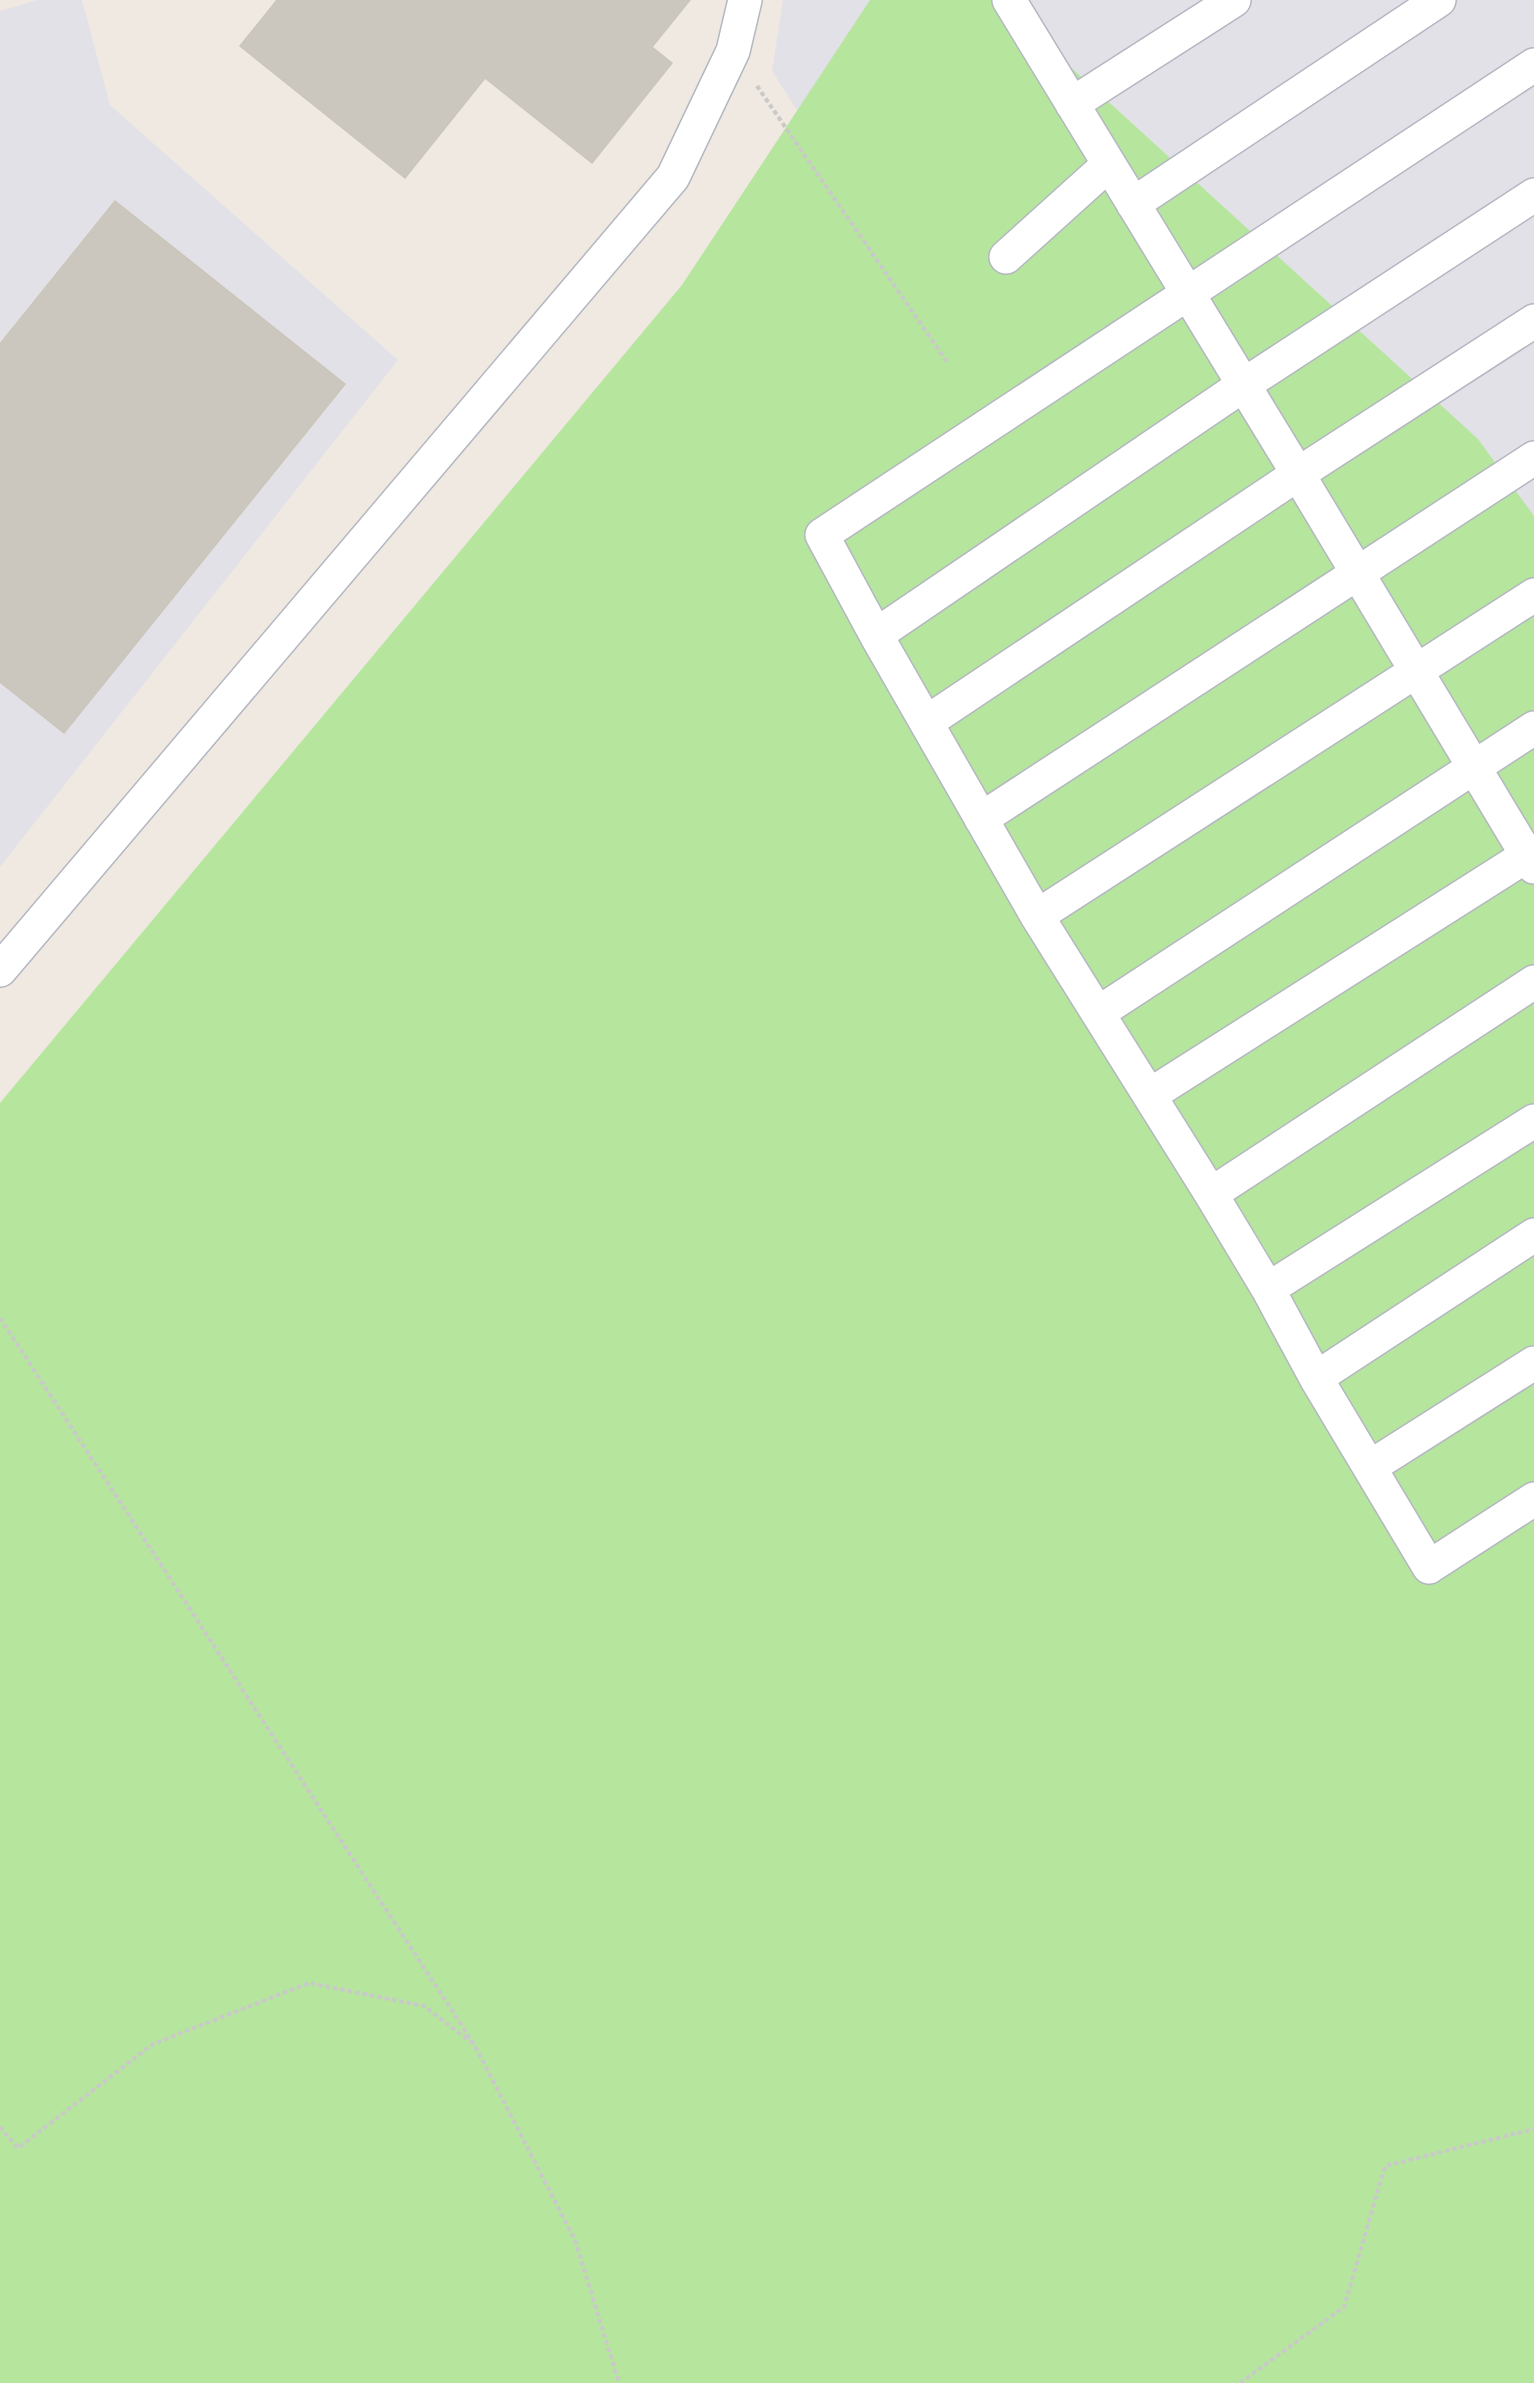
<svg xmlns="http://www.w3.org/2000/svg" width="1534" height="2383" font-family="Barlow,sans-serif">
<rect width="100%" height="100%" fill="#efe9e1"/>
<!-- industrial -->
<path fill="#e3e1e8" d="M37,0h45l28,105 288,255 -398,507v-856z
M783,0h751v621l-597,-292 -165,-258z"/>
<!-- green -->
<path fill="#b6e59e" d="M870,0h127l481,439 56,77v1867h-1534v-1280l682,-818z"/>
<!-- building -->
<path fill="#cbc7bf" stroke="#cbc5ba" stroke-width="1.5" d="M277,0h413l-38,47 20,16 -80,100 -107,-85 -80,100 -165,-132z
M115,201l230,183 -281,349 -64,-51v-338z"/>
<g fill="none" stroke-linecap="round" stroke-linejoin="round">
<!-- minor casing -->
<g stroke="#b4b7c1" stroke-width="36">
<path id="minor" d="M1009,0l289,474 236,393
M1534,65l-712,470 54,100 161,281 174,278 57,95 48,89 113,189 105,-68
M1072,104l162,-104
M1133,204l306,-204
M1006,257l102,-92
M876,635l366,-249 292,-191
M927,722l371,-248 236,-153
M981,819l553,-361
M1037,916l497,-321
M0,970l673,-793 60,-126 12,-51
M1098,1013l436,-285
M1150,1095l384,-244
M1211,1194l323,-212
M1268,1289l266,-168
M1316,1378l218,-143
M1370,1467l164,-104"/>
</g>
<!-- path -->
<path stroke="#c9c9c9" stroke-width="4" stroke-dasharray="4.5 3" stroke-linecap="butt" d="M757,86l190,276
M0,1318l475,728 100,194 44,143
M0,2127l18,21 135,-104 156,-61 115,23 48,37
M1240,2383l104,-76 41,-141 149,-37"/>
<!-- minor -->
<use href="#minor" stroke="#fff" stroke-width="33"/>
</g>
</svg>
